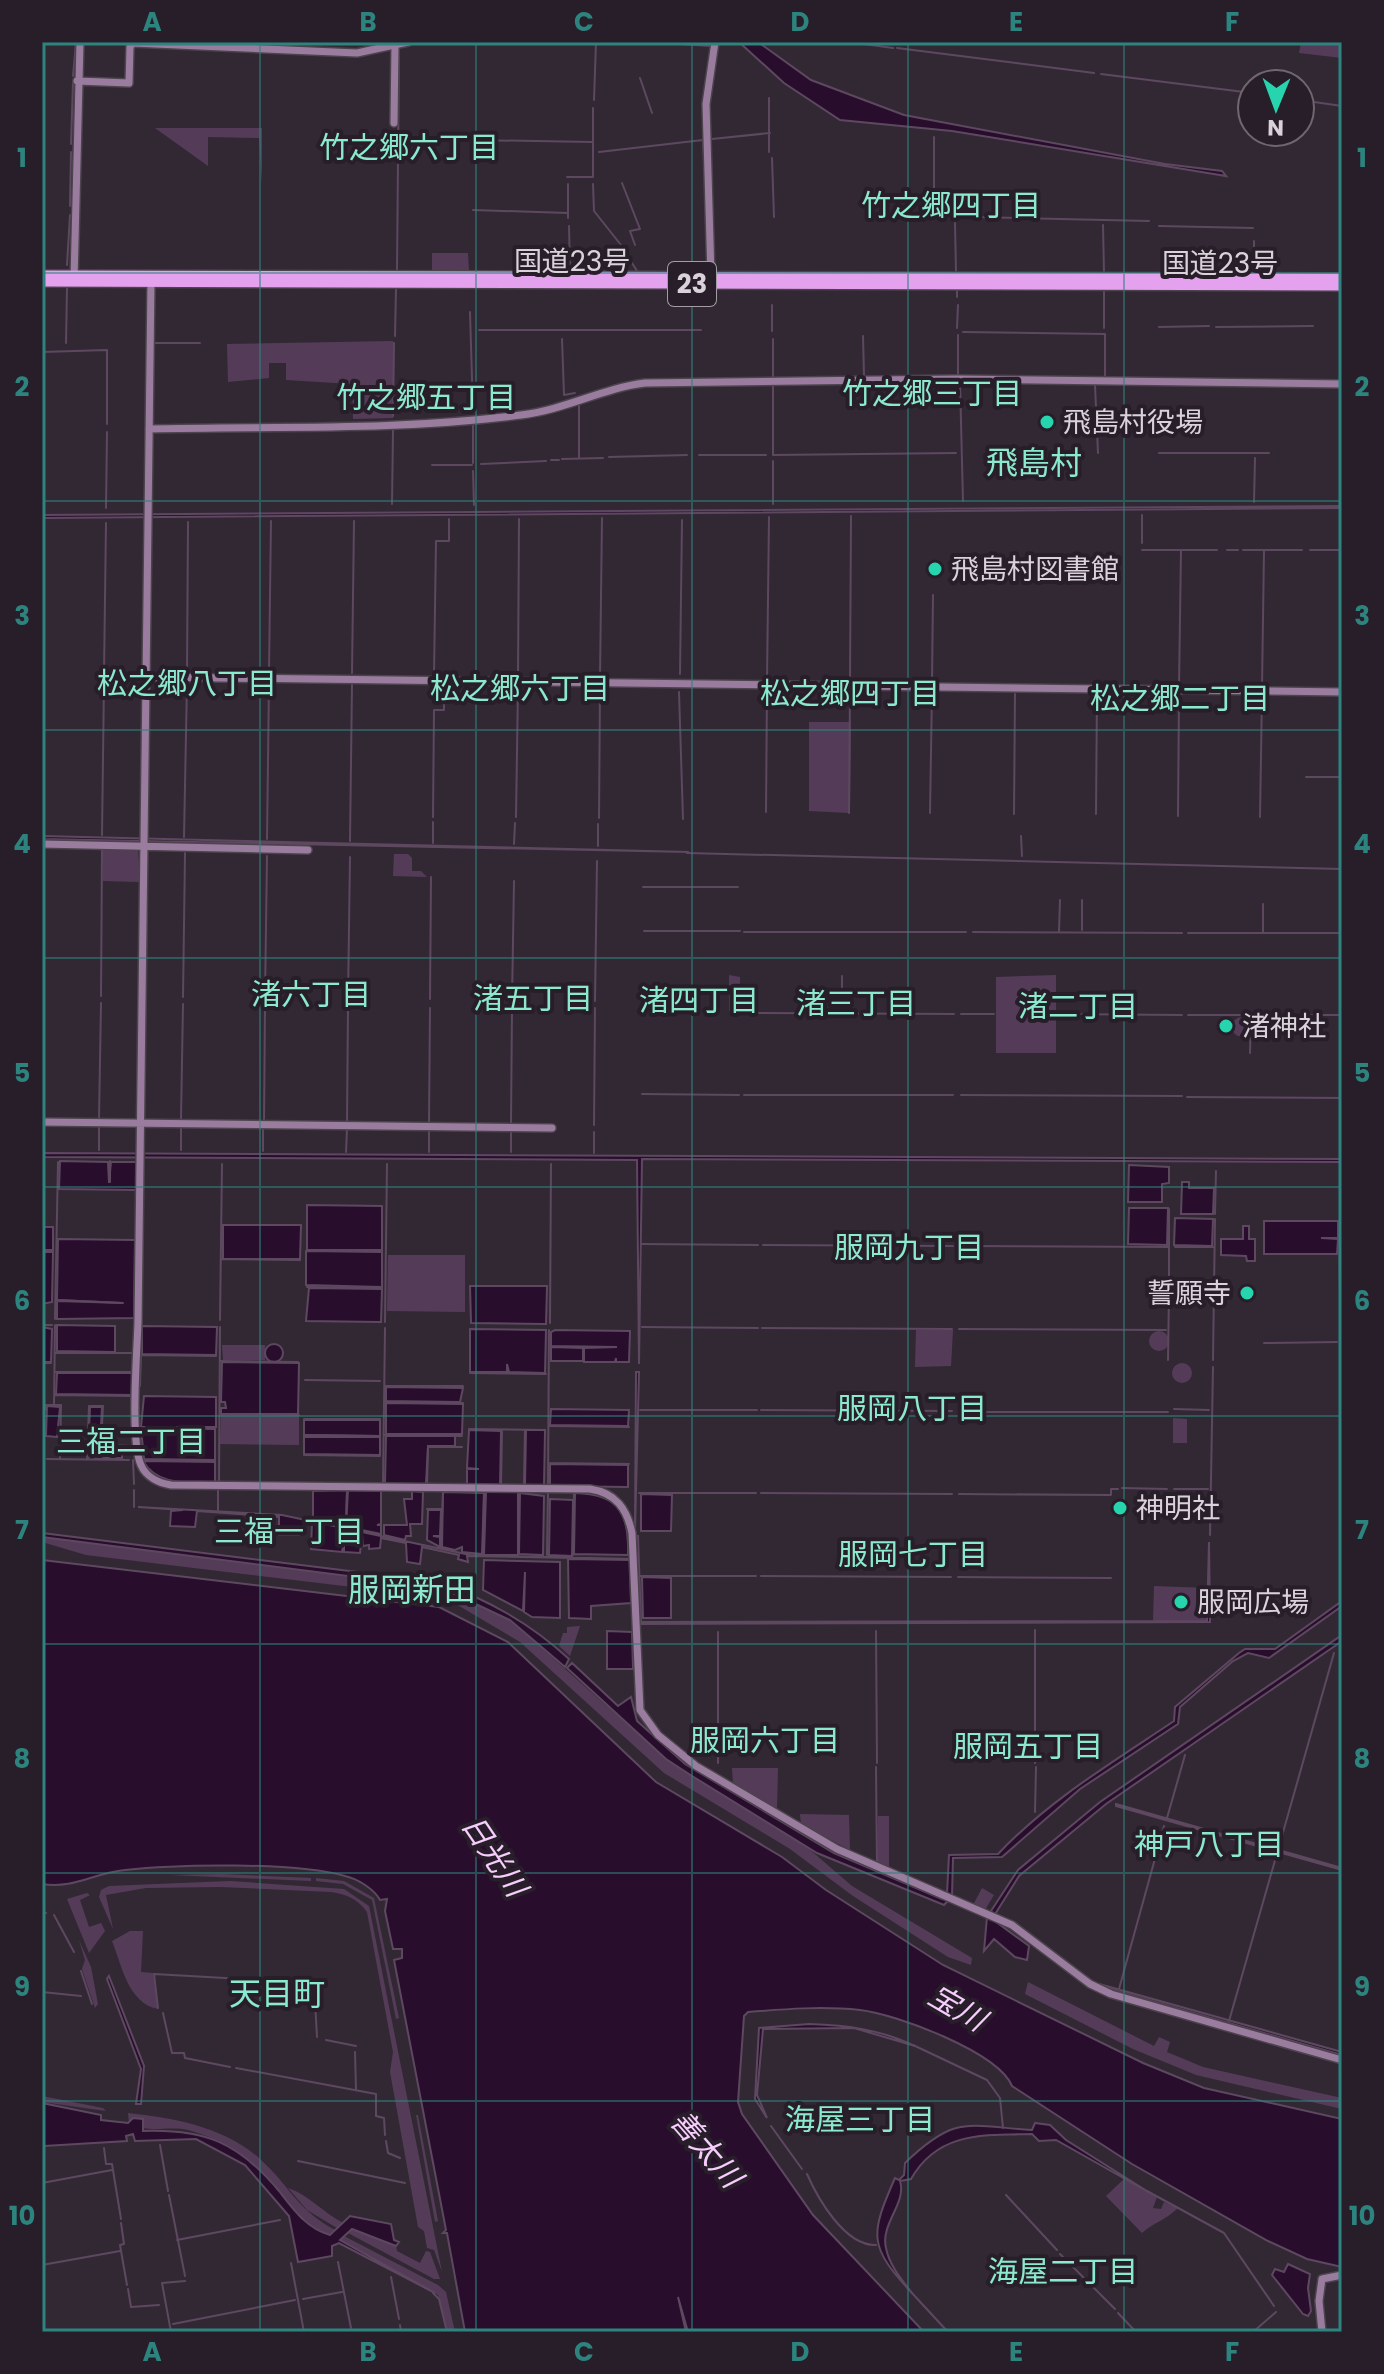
<svg xmlns="http://www.w3.org/2000/svg" width="1384" height="2374" font-family="Poppins,'Noto Sans JP',sans-serif">
<rect width="100%" height="100%" fill="#322834"/>
<!-- green -->
<path fill="#543c58" d="M1301,42h41v16l-43,-5z
M155,128h107v56l-3,-46 -51,-1v29z
M432,253h36l1,18h-37z
M393,341v77l-40,1 -1,-35 -66,-4v-17h-17v15l-41,4 -1,-38z
M809,722h42l-1,91 -41,-2z
M103,849h35l2,33 -37,-1z
M394,854h14l4,4v13h9l6,6 -34,-1z
M729,975l11,2v34h-11z
M1056,975v78h-60v-76z
M1232 1027a10 10 0 1 1 20 0a10 10 0 1 1-20 0Z
M388,1255h77v57l-78,-1z
M916,1330h37l-2,36 -36,1z
M1149 1341a10 10 0 1 1 20 0a10 10 0 1 1-20 0Z
M222,1345h43v15h-42z
M1172 1373a10 10 0 1 1 20 0a10 10 0 1 1-20 0Z
M221,1415l78,1v29l-79,-1z
M1173,1418l14,1v24h-14z
M42,1537l379,47 30,20 -23,-8 -342,-41 -44,-13z
M422,1584l20,4 68,32 160,142 124,74 58,50 120,72 -1,7 -23,-8 -95,-61 -63,-47 -126,-76 -144,-131z
M1154,1586l54,2 -1,33h-54z
M580,1626l-10,30 -11,-10 4,-13h4v-6z
M732,1768h46l-1,41 -44,-25z
M800,1814l49,1 1,35 -49,-26z
M878,1816h11v53l-11,-5z
M222,1874l89,4v3l-141,-6z
M316,1878l28,3 30,17 25,120 -3,1 -24,-119 -29,-16 -27,-3z
M230,1881l114,8 25,17 73,366 -8,-22 -7,-2 -3,-17 -6,-4 -28,-155 3,-20 -26,-140c-9,-13 -21,-18 -36,-20l-111,-5 -74,1 -40,7 7,34 -14,-32 2,-7 8,-4z
M982,1888l12,7 -9,15 -12,-5z
M87,1893l3,2 -10,5 9,27 12,-4 4,8 -16,22 -22,-54z
M130,1931h13l-2,41 12,1 5,36c-30,-6 -36,-43 -46,-68z
M79,1940l12,27 7,37 -3,4 -13,-39 3,-9z
M1028,1982l126,64 5,-9 11,5 -3,10 36,15 139,31v11l-146,-34 -63,-26 -108,-55z
M42,2096l61,12 3,3 -64,-9z
M128,2113c46,5 97,14 132,46 31,28 35,49 75,71l-6,5c-43,-14 -61,-66 -100,-89 -12,-6 -33,-15 -46,-17 -21,-2 -35,4 -54,-6z
M416,2115h2l20,106 -3,1z
M1124,2179l33,18 -4,11 8,1 3,-7 14,6c-12,12 -25,15 -36,25l-36,-37z
M288,2188c19,6 36,25 55,35l-6,5 -30,-18z
M352,2229l44,17 1,5 23,12 6,-12 4,1 10,27h-6l-86,-46z
M344,2236l94,49 8,7 9,40h-7l-10,-37 -98,-55z"/>
<!-- water -->
<path fill="#280d2c" stroke="#5d4860" stroke-width="2" d="M739,42h19l53,38 93,35 261,49 57,7 4,5 -274,-45 -112,-11 -56,-37z
M1342,506v2l-1300,10v-3z
M42,836l647,16 -647,-13z
M42,1153l1300,6v3l-700,-3 -3,205 -2,-204 -595,-3z
M60,1161l48,1 1,21 2,-21h25v28l-77,-1z
M1129,1165l40,2v16l-7,1v18h-34z
M1182,1182h7v6h25l-1,26h-32z
M307,1205l75,1v44h-75z
M1129,1208h39l-1,37 -39,-1z
M1175,1218l38,1 -1,27 -38,-1z
M1264,1221h74v17h-17l17,1 -1,15h-73z
M223,1225h78l-1,34h-77z
M1243,1226h6v13h6v22h-8l-1,-5 -25,-1v-16h22z
M42,1227h11v23h-11z
M58,1239l77,1 -1,78 -77,1v-18l66,2 -66,-3z
M306,1251l76,1v35l-76,-2z
M42,1252h11l-1,50 -10,2z
M470,1286h77l-1,38 -75,-1z
M309,1288l73,1 -1,33 -75,-1z
M57,1325l58,1v26l-58,-1z
M142,1326l75,1 -1,28 -74,-1z
M42,1327l10,2 -1,33h-9z
M470,1329l76,1 -1,43 -36,-1 -2,-8v8h-37z
M555,1330l75,1 -1,31h-13v-4l-1,4h-31v-14l33,-1 -66,-1v-14z
M265 1353a9 9 0 1 1 18 0a9 9 0 1 1-18 0Z
M551,1347l32,1v13h-32z
M222,1362l77,1 -1,51h-77v-6h5l-1,-6h-4z
M636,1372h3l-4,159z
M57,1373h76v22l-77,-1z
M386,1387l77,1 -3,14 -74,-1z
M144,1396l72,1v30h-75z
M386,1403l77,1 -1,30h-76z
M47,1406l13,1 -3,30 -11,-1z
M90,1407h12l-2,38 31,1v6h-9v6h-27l-1,-4 -6,4z
M551,1409l78,1 -1,16 -78,-1z
M304,1420h76v16l-76,-1z
M141,1428l74,1v31l-71,-1z
M469,1430l32,1 -1,55 -33,-2v-15h12l-12,-1z
M526,1430h19l-1,56h-19z
M386,1436h69v10h-27l-2,38h-41z
M304,1437h76v18l-76,-1z
M143,1461l72,1v21c-26,-1 -57,4 -72,-22z
M550,1464l78,1v22l-78,-1z
M347,1490l-1,36 2,-36 33,1v33l-4,1h4v9l-68,-14v-29z
M412,1491l11,1 -1,32h-12l1,12h-5l-1,4 -21,-5v-10h23l-3,-26h8z
M443,1492l41,1 -2,61 -20,-2v-5l-7,3 -13,-3z
M486,1492h32v63h-34z
M520,1493l24,3 -1,59 -24,-1z
M575,1493c45,1 54,20 53,62l-54,-1z
M641,1494l31,1 -1,36h-30z
M550,1499l23,1 -1,56 -23,-1z
M138,1507l144,8 188,40 159,4 -162,-3 1,6 -10,-3 1,-4 -37,-8 -2,17 -13,-2 -1,-19 -25,-5 -1,10 -11,1v-4l-6,1 -1,-12 -2,19 -16,-1v-12l-2,12 -31,-3 1,-26 -6,-1 -7,13h-20v-18l-82,-6 -2,16 -25,-1 1,-15 12,-1z
M428,1510h13l-1,26h-7l7,1v10l-13,-7z
M42,1533l397,49c49,18 91,41 130,77l-4,8 -55,-47 -68,-32 -400,-51z
M635,1536h3l3,86 566,-1 2,-79 1,80 -571,2z
M568,1559l62,1 1,43 -40,3v13l-22,-1z
M42,1560l397,47 69,35 148,140 126,75 44,33 117,75 200,98 61,25 138,31v148l-35,-8 -39,-18 -136,-77 -120,-78c-14,-34 -116,-72 -152,-76 -38,-4 -75,-1 -112,2l-4,4 -6,86 4,12 71,101 111,117h-236l-10,-35 8,35h-221l-18,-99h-4l3,-3 -52,-270 8,-2v-9h-9l-8,-38 2,-12 -7,1c-6,-11 -22,-21 -35,-24 -49,-14 -167,-12 -220,-6 -32,3 -50,19 -83,14z
M484,1560l76,2v56l-28,-1 -8,-5 1,-40 -2,39 -40,-21z
M642,1577l29,1v40h-28z
M1342,1601v5l-73,52 -21,-5 -15,8 -53,46 -2,17 -98,65 -78,68 -49,1 -1,38 -8,9 -127,-52 -125,-77 -26,-17 -99,-91 5,-5 46,43 13,-9 6,24 48,43 149,89 108,46 5,-5 2,-39 49,-1c51,-54 115,-92 176,-133l1,-14 64,-54 6,-4h30z
M607,1631l25,1 1,37h-26z
M1342,1635v6l-236,163 -87,72 -27,43 37,27 -2,14 -12,-3 -21,-18 -10,12 3,-34 31,-47 82,-68z
M1116,1804l226,64v2l-226,-64z
M109,1976l35,90 -3,38h-5l5,-35 -34,-90z
M1092,1982l250,70v3l-233,-66z
M809,2024c39,1 72,6 106,22l-61,-18 -91,1 -6,66 10,23 -12,-19 4,-71z
M42,2103l59,12v5l27,3 5,-5 10,1v12c62,-2 95,11 136,60 14,18 27,37 51,44l20,-19 41,8 3,16 5,2 -3,4 -44,-17 -12,11 95,53 -96,-50 -7,3v10l-34,6 -9,-46 -44,-51 -49,-26 -61,2 -2,-7 -7,2 1,5 -83,5z
M1035,2123l15,2 16,15 84,53 -94,-53 -17,1 -7,-7c-47,1 -94,-3 -121,45l-11,2c7,22 -20,43 -14,67 3,17 16,32 26,45 -44,-47 -42,-58 -17,-115l4,2 5,-5 1,-12c51,-49 62,-37 127,-33z
M1288,2264l22,10 -2,14 3,23 -3,5 -5,-2 -31,-39 3,-6 9,3z"/>
<g fill="none" stroke-linecap="round" stroke-linejoin="round">
<!-- stream -->
<path stroke="#5d4860" stroke-width="2" d="M650,42l60,4
M849,42l44,6
M897,48l197,25
M1101,74l151,19
M73,76l3,-34
M640,78l12,35
M769,98v54
M594,100l2,-58
M1300,100l42,6
M934,137v79l215,5
M712,139l58,-6
M471,140l121,2
M71,144l2,-62
M599,152l104,-12 1,18
M772,158l2,59
M567,177h26v-69
M622,183l18,46 -10,2 5,14
M568,184v34
M593,184l1,27 27,34
M70,206l1,-54
M473,210l95,3
M955,223l1,49
M1103,225l1,48
M569,226l1,45
M1159,226l94,2
M624,250l13,21
M67,265l3,-50
M1254,269v-28
M397,270l2,-217
M957,291v6
M1104,291v37
M470,312l3,100
M1159,327l50,-1
M1216,327l97,-1
M957,328l1,-23
M479,330h222
M772,331v-26
M963,332l142,2v42
M958,335v40
M395,336l1,-47
M863,336l1,39
M562,339l2,56 11,-2
M66,343l1,-55
M155,343h45
M42,352l65,-2v74
M773,377v-38
M960,383l3,118
M773,384v71l183,-2
M1095,385l3,68
M579,404v54
M393,416l1,-73
M473,425v38
M1159,453h110
M699,455h67
M609,457l78,-2
M562,459l41,-1
M551,460h8
M481,464l65,-3
M432,465h40
M473,471l1,34
M1254,502l1,-44
M392,504l1,-74
M773,504v-43
M106,508l1,-76
M1142,543v-28
M1142,550h75
M1227,550h11
M1243,550h59
M1310,550h32
M187,671l1,-149
M269,672l2,-151
M104,673l2,-150
M352,673l2,-152
M434,674l2,-133h13v-22
M680,674l2,-154
M518,676l1,-157
M600,676l2,-158
M767,679l2,-162
M850,679l1,-163
M932,681l1,-86
M1179,686l2,-136
M1262,687l2,-137
M679,692l4,127
M1306,777h36
M766,812l1,-123
M849,813l1,-123
M930,813l2,-122
M1014,814l1,-120
M1096,814l1,-122
M1178,816l1,-122
M433,817l1,-107h10v-25
M516,817l2,-131
M1260,817l2,-123
M599,818l1,-130
M102,835l2,-154
M1021,836l1,20
M184,837l3,-155
M267,839l2,-156
M350,841l2,-157
M433,843v-21
M514,844l1,-21
M598,846v-22
M687,853l655,16
M643,887h95
M1082,930v-30
M644,931h96
M1059,931l1,-31
M744,932h222
M973,932l209,1
M1263,932v-28
M1188,933h154
M101,996l1,-147
M183,997l2,-144
M265,998l2,-142
M348,999l2,-142
M430,999l1,-122
M512,1001l2,-120
M595,1001l2,-140
M842,1012v-36
M745,1013l209,1
M961,1014h33
M1055,1014l127,1
M1188,1015h154
M1250,1053l1,-37
M642,1094l97,1
M744,1095h209
M961,1095l221,1
M1187,1097l155,1
M99,1119l2,-116
M181,1119l2,-115
M264,1121l1,-116
M347,1122l1,-115
M429,1123l1,-115
M511,1123l1,-115
M594,1125l1,-117
M99,1150v-25
M181,1150v-23
M263,1151v-23
M346,1152l1,-23
M429,1152v-22
M511,1152v-21
M594,1153v-21
M110,1182v-21
M1169,1209v73
M1215,1214l1,-43
M1339,1222l2,141
M222,1225h79
M641,1244l117,1
M763,1245l190,1
M961,1246l208,1
M1175,1247h38
M42,1251h11
M306,1251h76
M221,1259l79,1
M307,1287l75,1
M56,1300l67,3
M55,1319l3,-157
M220,1320l2,-156
M385,1322l2,-158
M550,1323l1,-159
M42,1325h10
M642,1327l116,1
M762,1328l190,1
M959,1329l207,1
M1264,1343l73,-1
M56,1353h77
M1168,1360l1,-68
M1213,1360l2,-141
M221,1361l77,1
M42,1363h9
M1340,1370l2,177
M56,1372h77
M470,1373l76,1
M305,1380l75,1
M140,1386l1,-31 75,1
M386,1386h77
M55,1395l78,1
M385,1402l78,1
M54,1405l1,-80
M1174,1409l35,1
M45,1410v-5h16l-1,53
M640,1410h117
M761,1410l191,1
M959,1412h209
M220,1414l79,1
M304,1419h76
M550,1426l79,1
M141,1427l74,1
M469,1429l76,1
M304,1435l76,1
M385,1435l77,1
M44,1454v-31
M304,1455l76,1
M47,1459l82,1
M87,1460l2,-54h14l-2,38
M133,1460l1,24
M144,1460l71,1
M549,1463l80,1
M219,1482l1,-155
M383,1483l2,-155
M427,1484l1,-37h34
M501,1484l1,-54
M524,1484l1,-54
M548,1485l1,-155
M1122,1488l45,1
M1174,1489h34
M639,1493h117
M761,1493l191,1
M959,1494l152,1v-6h7
M134,1507v-17
M427,1509h14
M218,1510v-21
M346,1527l1,-36
M1210,1535l3,-168
M441,1547l2,-55
M483,1554l1,-62
M518,1555l1,-59
M547,1555l1,-63
M573,1555l1,-62
M640,1576h116
M761,1576l190,1
M958,1577l153,1
M876,1631l1,132
M718,1763v-131
M1035,1763v-133
M876,1767l1,94
M1035,1812l1,-45
M1167,1818l18,-63
M1278,1850l56,-197
M42,1912l4,1
M54,1915l20,37
M81,1971l11,33
M1119,1989l45,-163
M42,1992l39,4
M158,2008l-4,-34 160,9 3,54
M163,2013l9,40h12l1,5 45,9
M1229,2021l47,-164
M326,2040l30,6
M913,2045l74,35 13,18 3,30
M355,2052l1,38
M236,2068l140,26v22l8,2 1,17
M771,2126l31,43
M386,2141l2,12 12,5
M160,2145l8,46
M104,2148l2,16h6l9,55
M298,2161l107,22
M807,2174c11,25 38,72 69,71
M42,2183l70,-13
M1147,2191l77,42 50,73
M169,2195l16,81
M1006,2195l51,55
M121,2223l3,21 -4,1 7,40
M177,2240l103,-20
M1060,2254l55,55
M338,2262l13,66
M291,2263l13,69
M42,2265l78,-14
M391,2277l8,42
M128,2289l3,18 28,-2
M911,2292l37,40
M433,2293l6,6 8,33
M303,2299l39,-7
M1118,2313l18,19
M173,2324l122,-24
M400,2325l1,7
M124,2332l7,-1
M171,2332l-9,-49 23,-2
M1253,2332l23,-20"/>
<!-- secondary casing -->
<g stroke="#4c434d" stroke-width="10">
<path id="secondary" d="M77,81l52,2 1,-36 3,-4 224,10 51,-11
M394,123l1,-77
M711,276l-5,-172 9,-62
M74,280l6,-238
M151,281l-13,1042c-1,29 -8,119 3,142 5,12 18,18 30,20l419,4c26,4 37,20 42,44l8,177 18,25 38,31 141,83 175,76 78,59 21,10 231,66
M149,429c124,-3 249,2 372,-14 43,-5 82,-27 124,-32l312,-4 385,5
M145,677l1197,15
M42,844l266,6
M42,1122l510,6
M1322,2332l-3,-31 3,-22 20,-4"/>
</g>
<!-- highway casing -->
<g stroke="#4c434d" stroke-width="12">
<path id="highway" d="M42,275l1300,3
M42,282l1300,4"/>
</g>
<!-- secondary -->
<use href="#secondary" stroke="#9a7d9e" stroke-width="7"/>
<!-- highway -->
<use href="#highway" stroke="#e4a1ed" stroke-width="9"/>
</g>
<!-- grid -->
<path fill="none" stroke="#2d847e" stroke-width="2" stroke-opacity="0.55" d="M260,42v2290M476,42v2290M692,42v2290M908,42v2290M1124,42v2290M42,273h1300M42,501h1300M42,730h1300M42,958h1300M42,1187h1300M42,1416h1300M42,1644h1300M42,1873h1300M42,2101h1300"/>
<!-- markers -->
<g fill="#26d5ae" stroke="#281e2a" stroke-width="3">
<circle cx="1047" cy="422" r="8"/>
<circle cx="935" cy="569" r="8"/>
<circle cx="1226" cy="1026" r="8"/>
<circle cx="1247" cy="1293" r="8"/>
<circle cx="1120" cy="1508" r="8"/>
<circle cx="1181" cy="1602" r="8"/>
</g>
<g text-anchor="middle" stroke-width="8" stroke-linejoin="round" paint-order="stroke">
<!-- shield labels -->
<rect fill="#281e2a" stroke="#a49ca5" stroke-width="2" x="668" y="262" width="48" height="44" rx="6"/>
<g font-size="26" font-weight="bold" fill="#d9d2da">
<text x="692" y="293">23</text>
</g>
<!-- street labels -->
<g font-size="28" fill="#d9d2da" stroke="#281e2a">
<text x="572" y="271">国道23号</text>
<text x="1220" y="273">国道23号</text>
</g>
<!-- poi labels -->
<g font-size="28" fill="#d9d2da" stroke="#281e2a" text-anchor="start">
<text x="1063" y="432">飛島村役場</text>
<text x="951" y="579">飛島村図書館</text>
<text x="1242" y="1036">渚神社</text>
<text x="1231" y="1303" text-anchor="end">誓願寺</text>
<text x="1136" y="1518">神明社</text>
<text x="1197" y="1612">服岡広場</text>
</g>
<!-- neighbourhood labels -->
<g font-size="30" fill="#8beacd" stroke="#281e2a">
<text x="409" y="158">竹之郷六丁目</text>
<text x="951" y="216">竹之郷四丁目</text>
<text x="932" y="404">竹之郷三丁目</text>
<text x="426" y="408">竹之郷五丁目</text>
<text x="187" y="694">松之郷八丁目</text>
<text x="520" y="699">松之郷六丁目</text>
<text x="850" y="704">松之郷四丁目</text>
<text x="1180" y="709">松之郷二丁目</text>
<text x="311" y="1005">渚六丁目</text>
<text x="533" y="1009">渚五丁目</text>
<text x="699" y="1011">渚四丁目</text>
<text x="856" y="1014">渚三丁目</text>
<text x="1078" y="1017">渚二丁目</text>
<text x="909" y="1258">服岡九丁目</text>
<text x="912" y="1419">服岡八丁目</text>
<text x="131" y="1452">三福二丁目</text>
<text x="289" y="1542">三福一丁目</text>
<text x="913" y="1565">服岡七丁目</text>
<text x="765" y="1751">服岡六丁目</text>
<text x="1028" y="1757">服岡五丁目</text>
<text x="1209" y="1855">神戸八丁目</text>
<text x="860" y="2130">海屋三丁目</text>
<text x="1063" y="2282">海屋二丁目</text>
</g>
<!-- water labels -->
<g font-size="30" font-style="italic" fill="#f6cdfc" stroke="#281e2a">
<text transform="translate(494 1856) rotate(56)" y="10">日光川</text>
<text transform="translate(957 2008) rotate(30)" y="10">宝川</text>
<text transform="translate(706 2149) rotate(49)" y="10">善太川</text>
</g>
<!-- quarter labels -->
<g font-size="32" fill="#8beacd" stroke="#281e2a">
<text x="1034" y="474">飛島村</text>
<text x="412" y="1601">服岡新田</text>
<text x="277" y="2005">天目町</text>
</g>
</g>
<!-- border -->
<rect width="1384" height="2374" fill="none" stroke="#281e2a" stroke-width="88"/>
<!-- north arrow -->
<g transform="translate(1276 108) rotate(181)"><circle r="38" fill="#281e2a" stroke="#6f6670" stroke-width="2"/>
<path d="M0-6L14 30L0 20L-14 30Z" fill="#26d5ae"/>
<text y="-12" font-size="22" font-weight="bold" text-anchor="middle" fill="#d9d2da">N</text>
</g>
<rect x="44" y="44" width="1296" height="2286" fill="none" stroke="#2d847e" stroke-width="3"/>
<g font-size="26" text-anchor="middle" font-weight="bold" fill="#2d847e">
<text x="152" y="31">A</text>
<text x="368" y="31">B</text>
<text x="584" y="31">C</text>
<text x="800" y="31">D</text>
<text x="1016" y="31">E</text>
<text x="1232" y="31">F</text>
<text x="22" y="167">1</text>
<text x="1362" y="167">1</text>
<text x="22" y="396">2</text>
<text x="1362" y="396">2</text>
<text x="22" y="625">3</text>
<text x="1362" y="625">3</text>
<text x="22" y="853">4</text>
<text x="1362" y="853">4</text>
<text x="22" y="1082">5</text>
<text x="1362" y="1082">5</text>
<text x="22" y="1310">6</text>
<text x="1362" y="1310">6</text>
<text x="22" y="1539">7</text>
<text x="1362" y="1539">7</text>
<text x="22" y="1768">8</text>
<text x="1362" y="1768">8</text>
<text x="22" y="1996">9</text>
<text x="1362" y="1996">9</text>
<text x="22" y="2225">10</text>
<text x="1362" y="2225">10</text>
<text x="152" y="2361">A</text>
<text x="368" y="2361">B</text>
<text x="584" y="2361">C</text>
<text x="800" y="2361">D</text>
<text x="1016" y="2361">E</text>
<text x="1232" y="2361">F</text>
</g>
</svg>
